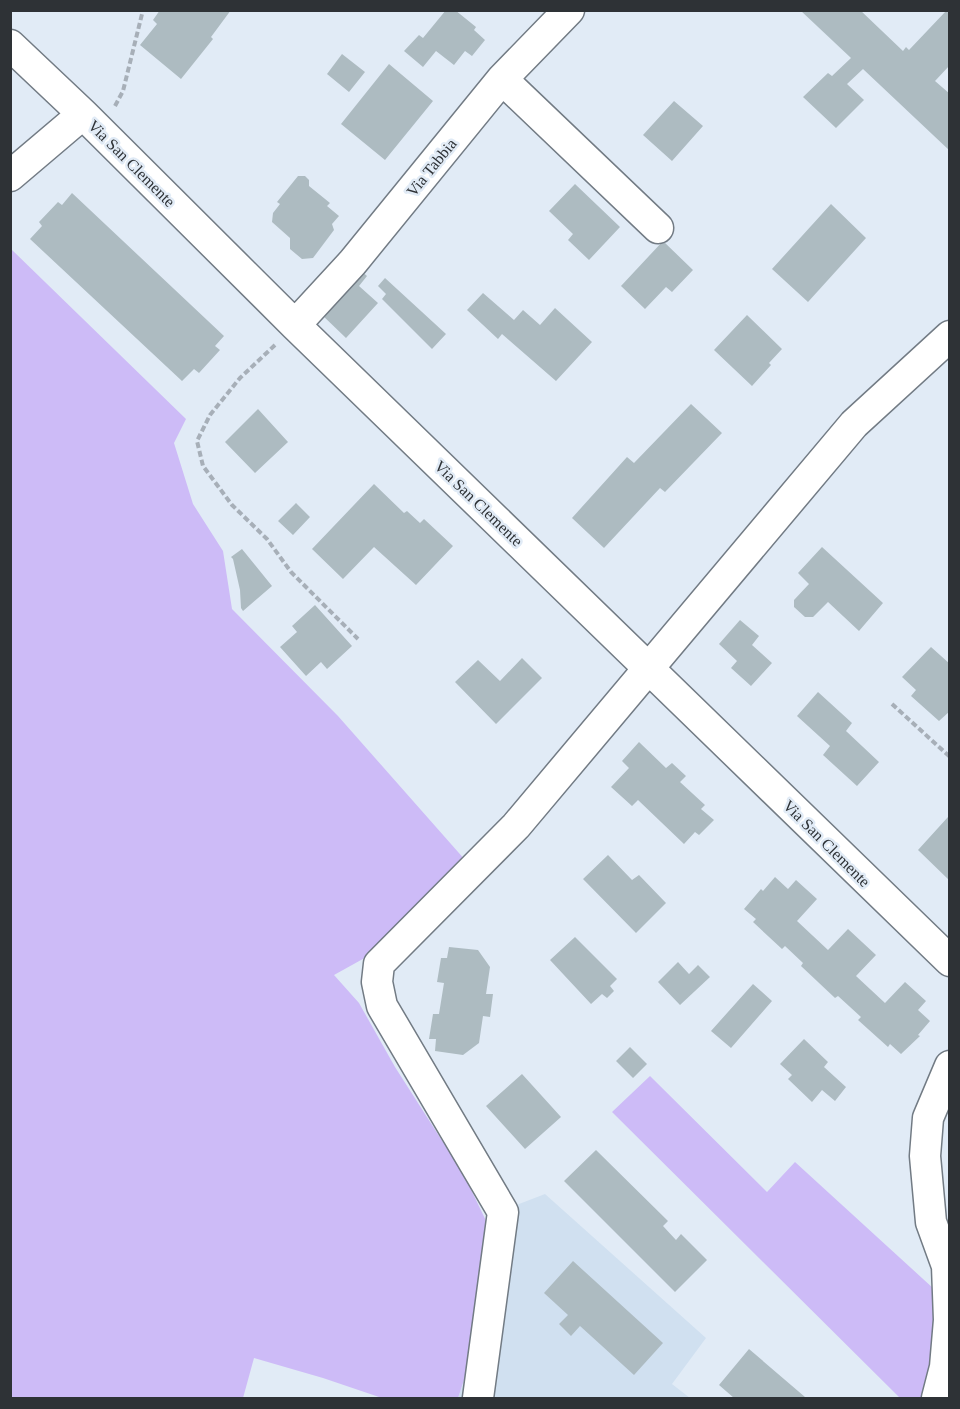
<svg xmlns="http://www.w3.org/2000/svg" width="960" height="1409" font-family="'Times New Roman',serif">
<rect width="100%" height="100%" fill="#e1ebf6"/>
<!-- built -->
<path fill="#d0e0f0" d="M545,1194l161,144 -34,46 18,14h-232l11,-33 20,-138 30,-23z"/>
<!-- green -->
<path fill="#cdbbf7" d="M10,248l176,171 -12,24 19,61 30,47 9,58 106,107 128,145 -96,94 -36,20 25,28 36,64 69,108 25,52 -20,138 -11,33h-76l-59,-20 -69,-20 -11,40h-232z
M650,1076l117,116 28,-30 139,127 3,53 -7,56h-30l-288,-286z"/>
<!-- building -->
<path fill="#adbbc1" d="M160,10h71l-20,27 2,2 -32,40 -41,-34 17,-21 -4,-4z
M446,10h9l21,17 -2,3 11,10 -13,16 -7,-5 -11,14 -18,-14 -13,16 -19,-16 15,-16 4,3z
M800,10h60l43,41 3,-4 3,3 37,-39 4,3v51l-15,16 15,13v57l-87,-82 -16,15 17,16 -28,28 -33,-31 25,-24 4,3 19,-18z
M342,54l23,18 -16,20 -22,-18z
M389,64l44,37 -48,59 -44,-36z
M674,101l29,25 -31,35 -29,-26z
M298,176h7l4,4v6l21,17 -3,3 12,10 -7,8 2,6 -21,28 -11,1 -12,-10v-11l-18,-16 1,-9 7,-9 -3,-2z
M575,184l45,43 -31,33 -21,-20 5,-6 -24,-23z
M72,193l152,143 -9,10 5,4 -21,23 -5,-4 -12,12 -152,-142 12,-13 -3,-4 19,-20 4,3z
M831,204l35,34 -58,64 -36,-33z
M663,241l30,29 -21,22 -6,-5 -21,22 -24,-23z
M359,269l8,7 -8,10 19,17 -32,35 -26,-25z
M385,278l61,56 -14,15 -50,-50 4,-5 -8,-8z
M483,293l31,27 9,-10 17,15 15,-17 37,34 -36,39 -54,-47 -4,5 -31,-29z
M747,315l35,34 -13,14 2,2 -19,21 -38,-36z
M691,404l31,29 -57,59 -5,-4 -56,60 -32,-30 55,-61 7,6z
M258,409l30,33 -33,31 -30,-31z
M374,484l30,29 3,-2 13,12 4,-4 29,27 -37,39 -42,-38 -31,32 -31,-30z
M296,503l14,14 -17,18 -15,-14z
M822,547l61,56 -24,28 -31,-29 -15,15h-8l-11,-10v-7l15,-16 -11,-11z
M242,549l30,37 -29,25 -2,-3 -1,-18 -7,-31 -2,-2z
M315,605l37,41 -25,23 -6,-7 -15,14 -26,-29 17,-15 -5,-6z
M740,620l19,16 -7,9 20,18 -21,23 -20,-18 6,-7 -18,-17z
M931,647l19,17v47l-11,10 -28,-25 5,-6 -14,-13z
M522,658l20,20 -46,46 -41,-42 23,-22 22,21z
M818,692l34,31 -6,8 33,31 -22,24 -34,-31 7,-9 -33,-30z
M639,742l27,26 6,-5 14,13 -6,6 25,23 -4,4 13,11 -15,15 -4,-3 -11,12 -46,-44 -6,6 -21,-19 18,-19 -7,-7z
M948,817l2,1v63l-32,-31z
M608,855l24,25 7,-5 27,28 -30,30 -53,-54z
M775,877l13,12 8,-9 21,19 -20,22 31,29 20,-21 28,26 -20,21 29,27 20,-21 21,19 -8,9 12,11 -12,14 2,1 -19,18 -11,-10 -2,3 -30,-27 3,-3 -23,-21 -3,2 -34,-32 2,-3 -18,-17 -3,3 -29,-27 3,-3 -12,-10 17,-20 2,2z
M575,937l42,42 -7,7 4,5 -7,7 -5,-4 -11,10 -41,-44z
M449,947l29,3 12,17 -4,27h7l-3,23 -7,-1 -4,27 -16,12 -28,-4 1,-12h-7l4,-25h6l5,-31 -7,-1 4,-24h6z
M678,962l11,12 9,-9 12,12 -30,28 -22,-23z
M753,984l19,17 -41,47 -20,-17z
M804,1039l24,23 -4,5 22,20 -11,14 -13,-11 -10,12 -24,-23 4,-4 -12,-11z
M630,1047l17,17 -14,14 -17,-17z
M522,1074l39,43 -36,32 -39,-43z
M596,1150l72,71 -5,5 13,14 5,-6 26,26 -32,32 -111,-111z
M573,1261l90,82 -29,32 -54,-49 -9,10 -12,-12 9,-9 -24,-22z
M749,1349l56,48 4,1h-75l-15,-13z"/>
<g fill="none" stroke-linecap="round" stroke-linejoin="round">
<!-- minor casing -->
<g stroke="#727b84" stroke-width="33">
<path id="minor" d="M10,45l73,69 212,211 655,636
M502,79l156,149
M10,176l73,-62
M295,325l58,-63 149,-183 67,-69
M478,1398l25,-186 -121,-206 -5,-24 2,-18 137,-138 338,-402 96,-88
M937,1398l8,-31 4,-47 -2,-54 -16,-44 -6,-66 3,-38 22,-52"/>
</g>
<!-- path -->
<path stroke="#a7afb8" stroke-width="4" stroke-dasharray="6 3" stroke-linecap="butt" d="M115,106l8,-15 20,-81
M275,345l-35,33 -30,37 -13,26 6,25 29,39 35,34 24,33 67,67
M892,704l58,53"/>
<!-- minor -->
<use href="#minor" stroke="#fff" stroke-width="30"/>
</g>
<g text-anchor="middle" stroke-width="5" stroke-linejoin="round" paint-order="stroke">
<!-- street labels -->
<g font-size="16" fill="#2e3236" stroke="#e1ebf6">
<text transform="translate(132 163) rotate(45)" y="6">Via San Clemente</text>
<text transform="translate(431 167) rotate(-51)" y="6">Via Tabbia</text>
<text transform="translate(479 503) rotate(44)" y="6">Via San Clemente</text>
<text transform="translate(827 843) rotate(45)" y="6">Via San Clemente</text>
</g>
</g>
<!-- border -->
<rect width="960" height="1409" fill="none" stroke="#2e3236" stroke-width="24"/>
</svg>
